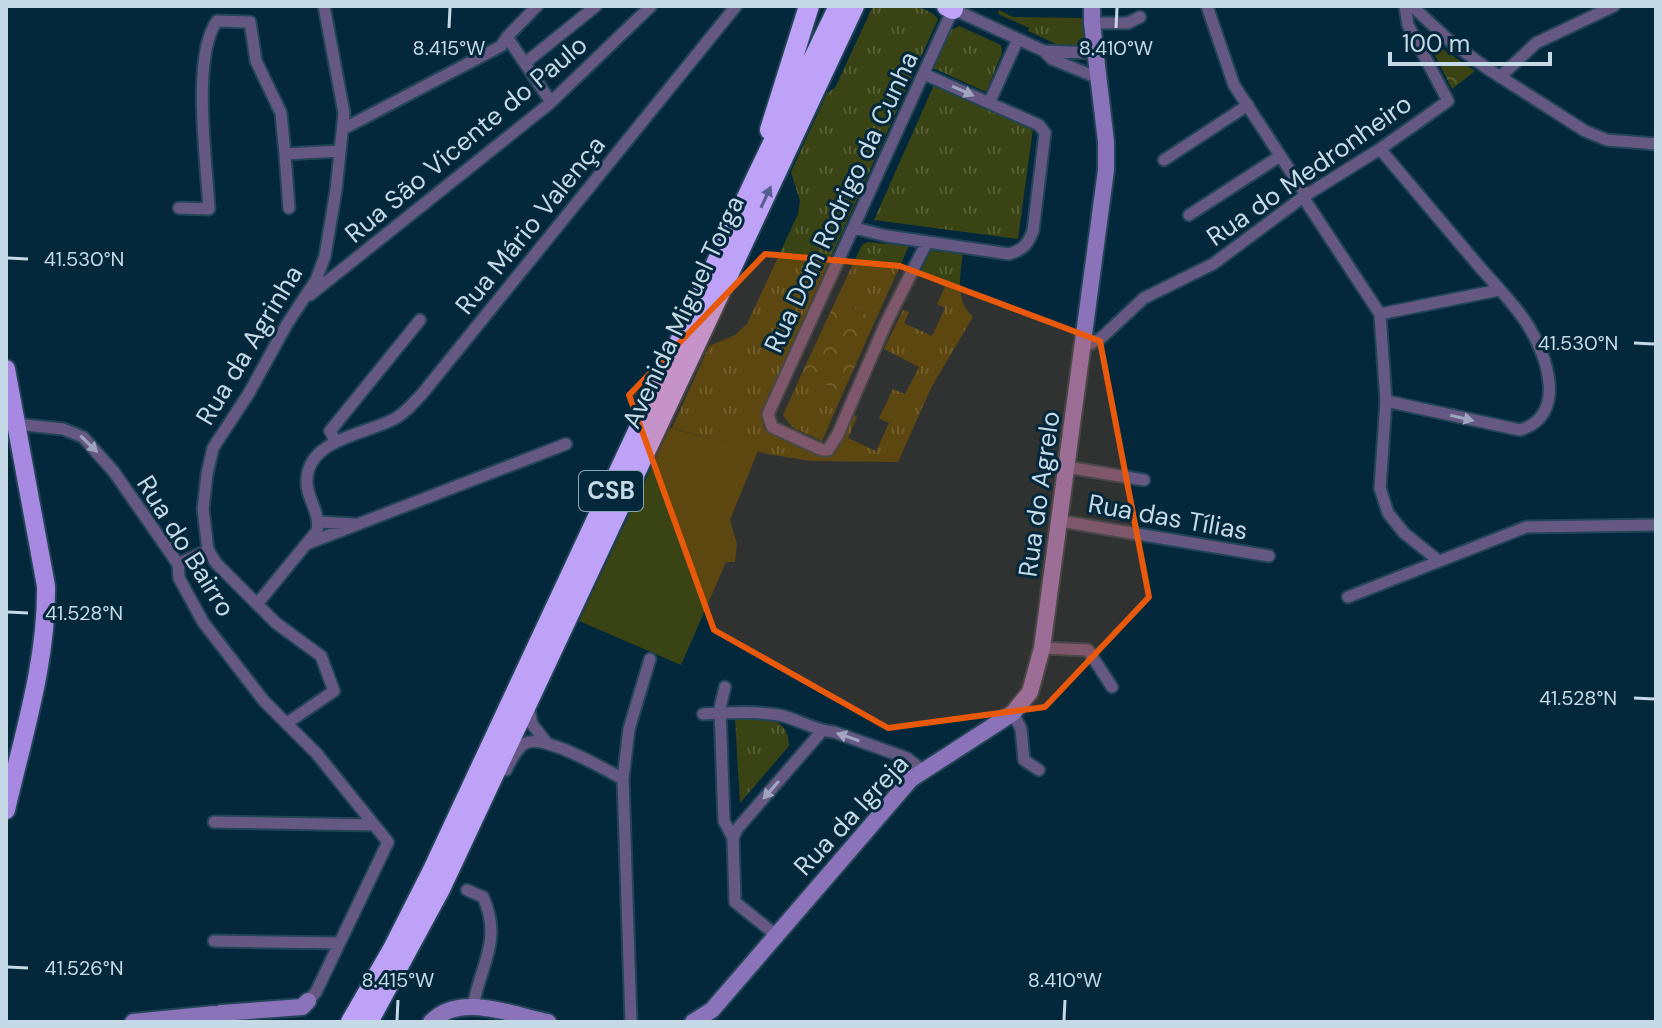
<svg xmlns="http://www.w3.org/2000/svg" width="1662" height="1028" font-family="'DM Sans',sans-serif">
<defs>
<pattern id="grass-tufts" width="24" height="20" patternUnits="userSpaceOnUse" patternTransform="scale(2)"><rect width="24" height="20" fill="#3a4313"/><path d="M3 7l-1-3M5 7V3M7 7l1-3M15 17l-1-3M17 17v-4M19 17l1-3" fill="none" stroke="#555e35"/></pattern>
<pattern id="forest-crowns" width="20" height="18" patternUnits="userSpaceOnUse" patternTransform="scale(2)"><rect width="20" height="18" fill="#3a4313"/><path d="M2 6a3 3 0 1 1 6 0M12 15a3 3 0 1 1 6 0" fill="none" stroke="#555e35"/></pattern>
</defs>
<rect width="100%" height="100%" fill="#03283c"/>
<!-- grass -->
<path fill="url(#grass-tufts)" d="M873,6c21,0 50,-5 65,13l-174,387 -1,20 5,7 57,22 10,-2 19,-38 3,2 -9,21 28,13 13,-28 -10,-5 14,-29 12,5 14,-27 -35,-18 19,-39 6,2 -5,11 28,13 13,-28 -8,-4 8,-17 -26,-12 11,-24 33,2c-3,21 -8,49 10,64l-41,69 -34,76 -87,-1 -44,-7 -95,-26 37,-82 26,-11 12,-11 51,-110 2,-13 -9,-29 36,-79 8,-5z
M999,10l14,7 70,1 1,19 -8,8h-18l-30,-14 1,-3 -31,-14z
M959,26l42,19 1,8 -16,39 -53,-24 18,-38z
M934,85l99,43 -15,111 -144,-19z
M867,242l42,4 -33,73 -40,-19 26,-55z
M802,373l41,20 -21,48 -30,-14 -9,-12z
M735,718c23,-1 54,-4 54,28l-49,57z"/>
<!-- forest -->
<path fill="url(#forest-crowns)" d="M1441,48l34,23 -23,18 -19,-38z
M836,300l40,19 -33,74 -41,-20z"/>
<!-- garden -->
<path fill="#3a4313" d="M670,428l88,23 -28,69 7,24 -2,18h-9l-45,103 -102,-44z"/>
<g fill="none" stroke-linecap="round" stroke-linejoin="round">
<!-- street casing -->
<g stroke="#224457" stroke-width="15">
<path id="street" d="M324,6l20,107 -8,77 -11,66 -9,24 -29,44 -38,69 -36,55 -6,26 -4,35 5,41 8,13 41,41 60,-73c4,-20 -12,-33 -10,-53 3,-39 59,-44 87,-59 11,-5 20,-17 28,-25l314,-388
M537,6l-30,31 44,65
M1207,6l27,79 72,110
M1412,6l39,36 37,27 97,62 22,9 49,4
M1092,23h36l12,-6
M1044,51l51,2
M525,63l71,-57
M1500,77l36,-34 78,-37
M989,103l29,-64
M343,129l158,-83 6,-9
M1380,149c33,39 66,78 98,116 17,20 38,40 51,62 19,31 38,89 -9,103l-134,-29
M285,154l4,54
M1164,160l84,-55
M1303,197l77,117 6,87 -6,87 8,25 16,20 35,28
M179,208l30,1c-2,-44 -18,-153 8,-188l33,1 6,39 25,52 4,41 55,-3
M1189,215l91,-59
M854,228l33,8 122,18c14,-4 19,-10 24,-23l12,-98 -6,-8 -115,-51
M927,242l-41,81 -48,111 -10,16h-6l-50,-23 -4,-13 185,-405 91,42 8,8 46,19
M310,295l239,-191 102,-98
M1380,314l119,-24
M1084,347l17,-9 43,-40 69,-34 90,-67 77,-48 68,-48 -40,-76 -3,-19
M16,424l47,5 20,8 31,35 64,92 1,14 24,44 61,79 53,53 71,88 -72,150 -8,9
M336,442l-6,-11 90,-111
M1067,467l77,13
M1060,521l209,35
M319,522l35,2
M309,543l257,-99
M178,564l30,-14
M1348,597l178,-70 130,-2
M257,604l19,19 45,33 13,35 -47,32
M1042,648l46,2 24,37
M725,687l-5,21 4,113 9,17
M528,704l4,20 14,18
M1013,713l8,16 3,31 15,10
M703,714c25,-1 51,-3 76,1 19,4 36,16 55,17l73,26 15,12
M506,770c5,-9 9,-20 18,-26 18,-12 80,25 99,35l8,243
M623,779l6,-50 21,-70
M214,822l160,3
M467,890l16,7c20,44 -3,68 -10,110
M776,935l-41,-33 -2,-64 4,-9 85,-98
M214,941l125,2"/>
</g>
<!-- secondary casing -->
<g stroke="#224457" stroke-width="20">
<path id="secondary" d="M221,1013l81,-6 6,-6
M133,1022l81,-8
M431,1022c29,-30 81,-7 117,0
M693,1022l19,-12 199,-231 102,-66 17,-21 12,-44 64,-478v-28l-14,-119v-17"/>
</g>
<!-- primary casing -->
<g stroke="#224457" stroke-width="22">
<path id="primary" d="M6,369l40,217c1,76 -23,150 -40,224"/>
</g>
<!-- highway casing -->
<g stroke="#224457" stroke-width="24">
<path id="highway" d="M947,6l6,3
M770,130l39,-124
M351,1022l42,-73 40,-79 326,-698 80,-166
M368,1022l72,-133 414,-883"/>
</g>
<!-- street -->
<use href="#street" stroke="#655883" stroke-width="11"/>
<!-- secondary -->
<use href="#secondary" stroke="#8a73b8" stroke-width="16"/>
<!-- primary -->
<use href="#primary" stroke="#a789e2" stroke-width="18"/>
<!-- highway -->
<use href="#highway" stroke="#bea2f8" stroke-width="20"/>
</g>
<!-- one-way arrows -->
<defs><path id="oneway-solid" d="M-6-.8H1V-3.2L6.5 0L1 3.2V.8H-6Z" transform="scale(2)"/></defs>
<g fill="#9fa5bf">
<use href="#oneway-solid" transform="translate(963 91) rotate(24)"/>
<use href="#oneway-solid" transform="translate(1462 418) rotate(13)"/>
<use href="#oneway-solid" transform="translate(89 444) rotate(44)"/>
<use href="#oneway-solid" transform="translate(848 737) rotate(-161)"/>
<use href="#oneway-solid" transform="translate(771 790) rotate(131)"/>
</g>
<use fill="#575f91" href="#oneway-solid" transform="translate(766 197) rotate(-65)"/>
<!-- marked area -->
<path fill="#e8590c" fill-opacity="0.2" stroke="#e8590c" stroke-width="6" stroke-linejoin="round" d="M765,254l135,12 200,75 49,256 -104,110 -157,21 -174,-98 -85,-235z"/>
<!-- ticks -->
<path fill="none" stroke="#c6d9e7" stroke-width="3" d="M449,28l1,-20M1116,28l1,-20M8,258l20,1M1634,343l20,1M8,612l20,1M1634,698l20,1M8,967l20,1M397,1020l1,-20M1064,1020l1,-20"/>
<g text-anchor="middle" stroke-width="6" stroke-linejoin="round" paint-order="stroke">
<!-- shield labels -->
<rect fill="#03283c" stroke="#8ca4b4" stroke-width="2" x="579" y="471" width="64" height="40" rx="6"/>
<g font-size="24" font-weight="bold" fill="#c6d9e7">
<text x="611" y="499">CSB</text>
</g>
<!-- street labels -->
<g font-size="26" fill="#c6d9e7" stroke="#03283c">
<text transform="translate(466 139) rotate(-40)" y="9">Rua São Vicente do Paulo</text>
<text transform="translate(1309 170) rotate(-35)" y="9">Rua do Medronheiro</text>
<text transform="translate(841 202) rotate(-65)" y="9">Rua Dom Rodrigo da Cunha</text>
<text transform="translate(530 225) rotate(-51)" y="9">Rua Mário Valença</text>
<text transform="translate(683 312) rotate(-65)" y="9">Avenida Miguel Torga</text>
<text transform="translate(249 345) rotate(-59)" y="9">Rua da Agrinha</text>
<text transform="translate(1039 494) rotate(-82)" y="9">Rua do Agrelo</text>
<text transform="translate(1168 517) rotate(10)" y="9">Rua das Tílias</text>
<text transform="translate(186 546) rotate(58)" y="9">Rua do Bairro</text>
<text transform="translate(851 815) rotate(-47)" y="9">Rua da Igreja</text>
</g>
</g>
<g font-size="20" text-anchor="middle" fill="#c6d9e7" stroke="#03283c" stroke-width="6" stroke-linejoin="round" paint-order="stroke">
<text x="449" y="55">8.415°W</text>
<text x="1116" y="55">8.410°W</text>
<text x="84" y="266">41.530°N</text>
<text x="1578" y="350">41.530°N</text>
<text x="84" y="620">41.528°N</text>
<text x="1578" y="705">41.528°N</text>
<text x="84" y="975">41.526°N</text>
<text x="398" y="987">8.415°W</text>
<text x="1065" y="987">8.410°W</text>
</g>
<!-- border -->
<rect width="1662" height="1028" fill="none" stroke="#c6d9e7" stroke-width="16"/>
<!-- scale -->
<path d="M1390 52v12h160v-12" fill="none" stroke="#c6d9e7" stroke-width="4"/>
<text x="1402" y="52" font-size="24" fill="#c6d9e7" stroke="#03283c" stroke-width="6" paint-order="stroke">100 m</text>
</svg>
